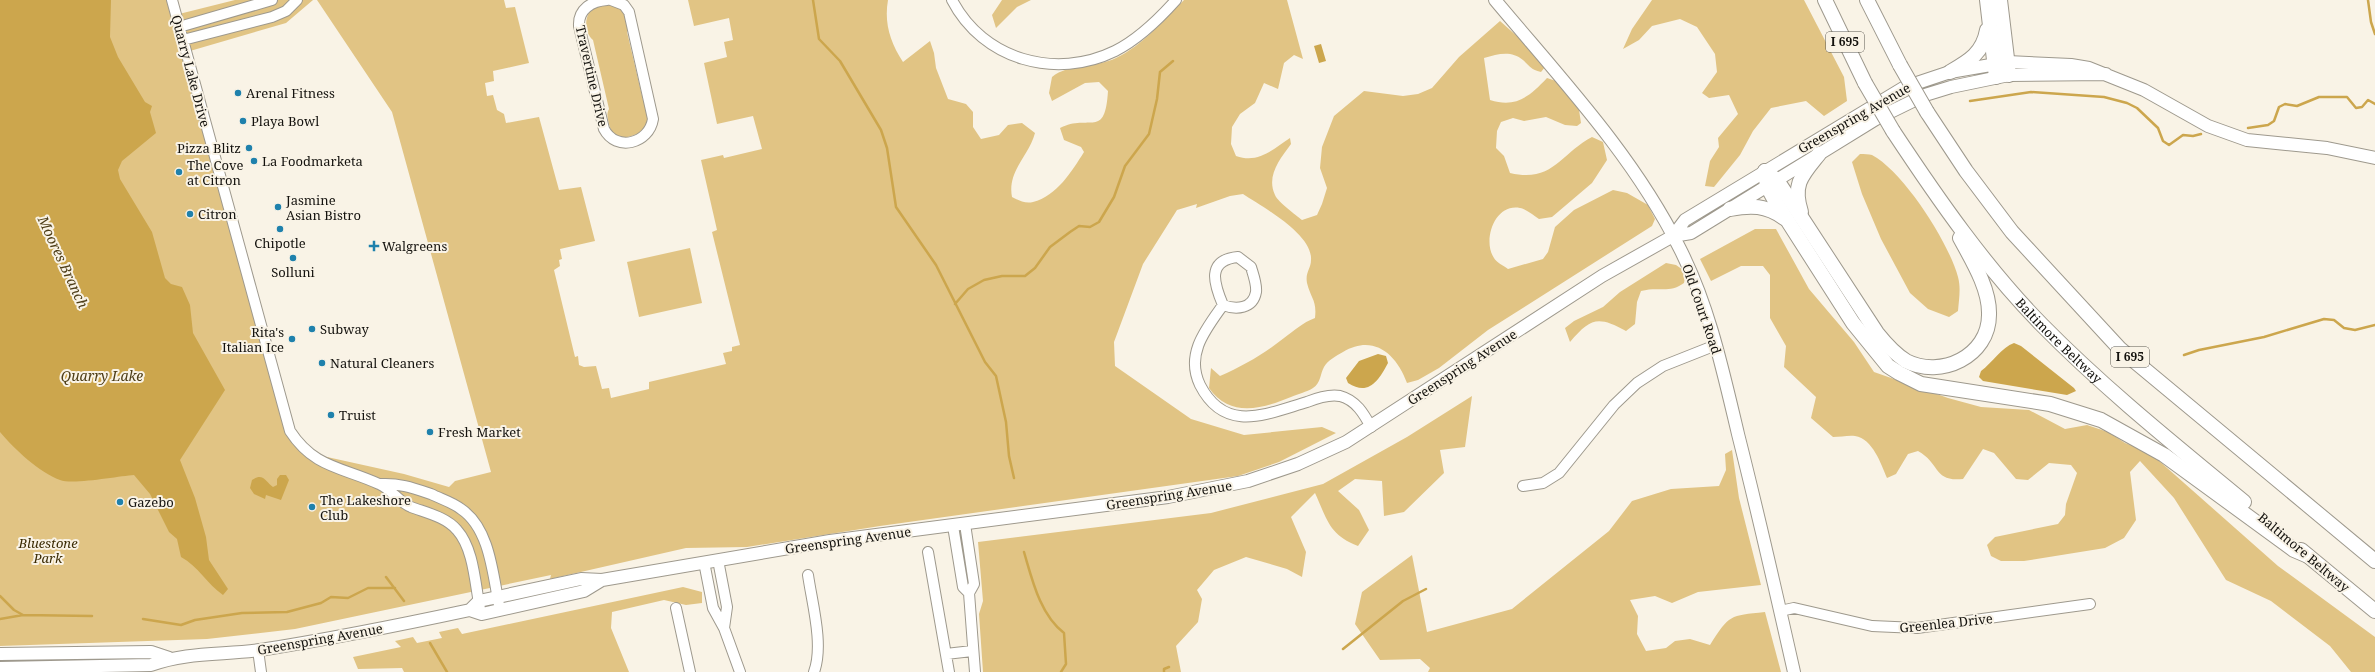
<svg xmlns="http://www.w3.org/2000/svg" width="2375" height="672" font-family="'Noto Serif',serif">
<rect width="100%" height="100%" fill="#f9f3e6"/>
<!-- green -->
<path fill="#e1c484" d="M0,0h175l4,14 56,-14h78l-27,23 -96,28 100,369 8,16 20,19 86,19 45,13 6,-6 36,-9 -99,-360 -75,-112h187l2,8 9,-1 14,56 -36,8 1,10 -9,2 2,13 6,-1 4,15 7,4 2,9 33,-6 20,73 22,-3 14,54 -35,8 2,10 -3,1 1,6 -6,4 21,87 3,-1 1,9 5,2 12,-1 6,23 7,-1 2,10 38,-9v-7l77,-18 -3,-11 9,-2v-4l8,-2 -28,-113 5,-2 -16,-70 22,-5 1,3 38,-9 -9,-33 -36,8 -13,-61 23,-6 -3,-15 9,-2 -4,-22 -35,8 -6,-26h200c-4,23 2,42 15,62l27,-21 4,12 2,15 12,31 18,5 7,8v15l8,12 18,-4 9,-10 14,-2 13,10c-6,23 -28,38 -23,64 6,3 13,7 21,5 24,-6 39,-31 51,-50l-3,-5 -17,-7 -4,-12c30,-15 45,12 48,-37l-9,-9 -14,1 -33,18 -3,-8 3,-16c17,-14 44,-9 64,-19 27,-13 47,-37 68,-58h103l16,59 -9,-4 -10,8 -6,26 -14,-6 -9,20 -15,11 -8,13 -1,17 5,12c22,8 36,-6 54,-18l1,6c-11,15 -25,32 -16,51 3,7 21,20 27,25l15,-5 5,-11 5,-16 -7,-20 2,-21 12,-31 30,-25 39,5 15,-2 14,-6 27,-31 41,-36 39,35 6,11 -4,5c-11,-3 -10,-5 -18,-12 -12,-10 -25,-6 -39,-2l6,42c26,8 39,-3 57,-22l9,3 23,29 2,13 -4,3 -12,-1 -19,-8 -22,4 -11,-3 -12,4 -4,9 -1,17 8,8 6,17c43,10 50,-19 82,-36l11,5 4,18 -15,23 -40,34 -13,2c-5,-3 -13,-10 -19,-11 -25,-5 -38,32 -26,50 2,4 10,8 14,11l35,-10 5,-7 7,-25 19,-17 39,-20 14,3 21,12 7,14 -3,7 -164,104 -49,38 -21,12 -11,3c-11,-30 -34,-49 -64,-31 -7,4 -15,8 -19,15 -4,7 -3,16 -11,21 -6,4 -16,6 -22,9 -29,12 -61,21 -82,-9l2,-20 9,8c23,-10 44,-22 64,-38 11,-8 18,-15 31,-20 2,-18 -4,-19 -8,-35 -2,-11 4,-14 4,-23 2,-26 -50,-54 -68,-66l-13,2 -34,12 1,-4 -20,6 -34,54 -29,78 1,24 76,53 53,16 78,-8 14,6 -57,29 -41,14 -358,50 -133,21 -61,1 -136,31 1,-4 -256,54 -88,10 -207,7z
M1002,0h29l-14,7 -21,21 -4,-13z
M1652,0h152l40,77 3,24 -23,15 -18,-15 -35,7 -18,23 -13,24 -26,32 -9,-1 5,-25 9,-14 -1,-9 20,-24 -9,-19 -20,3 -7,-5 15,-21 -2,-18 -18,-27 -17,-8 -28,7 -13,14 -16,9 9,-20z
M612,3l12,8 5,17 -2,4 16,68c7,7 7,19 5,28 -13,8 -34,18 -39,-4 -1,-5 -3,-10 0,-15l-16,-69c-8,-7 -9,-20 -3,-29l7,-5z
M1860,154c4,0 9,0 12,1 32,17 77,88 86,122 3,11 1,22 0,34l-9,6 -21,-8 -18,-16 -29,-54 -19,-45 -10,-32z
M1755,229h21l33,60 45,53 20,30 74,26 33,9 48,3 36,19 22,-4 21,7 17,11 24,9 129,114 97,71v35h-24l-21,-26 -59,-45 -45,-21 -52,-82 -34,-37 -10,11 6,48 -12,18 -19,10 -81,13h-23l-10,-5 -4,-11 8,-8 63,-13 7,-9 1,-11 11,-31 -6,-8 -22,-2 -21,17 -12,-1 -22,-26 -11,-4 -20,30c-30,3 -22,-15 -45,-28l-10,3 -12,20 -9,4c-6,-14 -14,-39 -32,-42 -6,-1 -15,1 -22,1l-22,-19 5,-21 -32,-30 2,-21 -16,-28v-43l-7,-9h-22l-30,15 -11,-22z
M690,248l12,55 -63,14 -12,-55z
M1666,263l10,2 10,7 -2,11c-15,11 -25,3 -43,8l-4,11 -2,22 -9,7c-29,-16 -36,-12 -56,11l-5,-14 9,-7 29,-14 17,-15z
M1472,396l-7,51 -25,3 4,23 -40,39 -20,4 -2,-35 -27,-2 -17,12 21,19 10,20 -11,16c-29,-11 -31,-27 -43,-53l-24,24 15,35 -4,25 -15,-8 -41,-12 -32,13 -17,20 5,9 -4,23 -22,24 5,26h-198l-4,-58 4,-13 -5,-59 233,-29 112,-29 84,-47z
M1732,450l7,48 22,87 -63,7 -26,11 -17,-7 -25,4 8,16 -1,18 9,17 20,-3 9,-7 15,-2 20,6c20,-31 19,-29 55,-33l16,60h-353l2,-4 -10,-9 -40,1 -25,-36 7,-32 50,-37 15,77 85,-23 97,-78 23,-30 39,-12 48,-3 7,-16 -1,-16z
M683,587l19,5v11l-16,2 -22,-5 -52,12 -1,16 18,44h-225l-2,-4 -44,1 -5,-12 48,-10 -6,-6 18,-4 4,6 25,-5 -3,-6 19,-4 4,6z"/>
<!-- water -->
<path fill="#cca64d" d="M0,0h111l-1,37 8,20 27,45 7,4 -2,6 6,21 -34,28 -4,9 2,9 32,53 13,46 6,6 11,3 8,18 3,28 32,57 -45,70 15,38 11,39 3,23 19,29 -5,6c-16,-11 -25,-29 -42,-38l-4,-18 -8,-7 -19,-38 -16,-19c-15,1 -61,10 -74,5 -20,-7 -47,-32 -60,-48z
M1321,44l5,17 -7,2 -5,-17z
M2014,343l7,3 53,42 2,3 -9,4 -84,-14 -4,-4 2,-6c11,-8 21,-24 33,-28z
M1378,354l8,2 2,7c-10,19 -20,33 -40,20l-2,-5 13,-17z
M280,475h6l3,5 -8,20 -15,-5 -1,4 -11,-5 -4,-6 2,-8c11,-8 14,2 21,7l4,-2v-6z"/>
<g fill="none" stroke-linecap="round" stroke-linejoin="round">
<!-- stream -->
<path stroke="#cca64d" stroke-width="2.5" d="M813,0l6,39 21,22 41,69 6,18 9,59 40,58 49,97 11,14 10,46 3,34 5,22
M2368,0l3,22 4,12
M1970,101l61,-9 73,5 23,6 10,5 21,20 5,13 6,4 14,-10 10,1 8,-2
M2248,128l20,-3 6,-4 5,-14 6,-3 12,2 22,-9h28l9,11 6,-1 6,-7 7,4
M955,304l13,-15 16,-9 18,-4h23l10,-8 15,-21 20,-15 9,-6 11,1 9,-5 15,-25 11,-31 24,-32 8,-35 3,-27 13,-11
M2184,355l15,-5 65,-13 60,-18 10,1 10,8 11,2 20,-5
M1024,552c8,27 16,63 40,81l2,31 -5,8
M386,577l18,24
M0,596l14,14 9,5 69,1
M0,619l23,-4
M143,619l38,6 14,-5 47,-7 45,-1 34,-9 10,-6 17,1 20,-10h27
M430,643l17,29
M1343,649l60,-48 23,-12
M1164,672v-3l5,-2"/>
<!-- minor casing -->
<g stroke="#9e998d" stroke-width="12">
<path id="minor" d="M172,0l118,431c24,37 52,36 89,53 12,5 20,18 32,23 16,6 35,10 46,23 17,19 18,54 23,79
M607,0c-15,1 -29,9 -28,26l25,103c12,23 45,15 49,-10l-24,-107 -5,-7 -13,-5
M952,0c31,60 104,80 163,51 24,-12 44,-32 61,-51
M179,27l93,-27
M183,40l89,-23 14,-6 11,-11
M1223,305c-9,-21 -17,-45 15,-48l13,10c2,7 6,17 5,25 -3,17 -20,18 -33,13 -17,24 -38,49 -23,80 25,49 66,29 107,17 10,-4 22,-8 33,-6 16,4 24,18 31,31
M381,484c18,-1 32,4 50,10 10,5 21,8 30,15 30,20 32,69 39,101
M1523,486l20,-3 16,-10 55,-68 23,-22 26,-17 53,-21
M965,524l9,60 -5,9 6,79
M953,526l10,61 6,6
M928,552l21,120
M718,560l9,47 -3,21
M704,562l9,46 11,20 16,44
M808,575c4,28 16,70 6,97
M676,608l14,64
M1780,611l14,-3 78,18 45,2 173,-24
M258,650l3,22
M946,654l26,-3"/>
</g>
<!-- major casing -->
<g stroke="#9e998d" stroke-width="14">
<path id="major" d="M1495,0c66,79 138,155 184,247 30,58 44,124 59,187 20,79 38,158 56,238
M1673,236l12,-16 220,-133 45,-15 58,-10 63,3 18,3 55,22 64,36 39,14 80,8 48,10
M470,610l9,-9 102,-22 21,1 228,-39 338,-44 80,-16 50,-17 48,-22 256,-166 71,-40 18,-3 185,-114 49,-24 26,-8 58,-12 97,-1
M0,654l151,-2 18,6
M0,668l151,-3c34,-13 73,-10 109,-15 70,-11 140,-25 210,-40l12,4 102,-23 18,-11"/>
</g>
<!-- highway casing -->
<g stroke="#9e998d" stroke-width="16">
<g id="highway">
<path d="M1825,0l40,83"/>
<path d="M1867,0l33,65"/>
<path d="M1987,0l9,77"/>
<path d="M2000,0l9,75"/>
<path d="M1950,72c19,-11 33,-19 37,-42"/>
<path d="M1927,112l39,59 46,61 108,117 255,212"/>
<path id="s1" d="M1893,131c45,68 92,136 149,194 63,64 133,120 202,177"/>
<path d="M1765,171l2,15 8,15 78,122 35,43 11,7 22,11 129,20 51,16 63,35 130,95 14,6"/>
<path d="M1765,171l12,9 100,153c8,10 18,21 29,28 35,18 83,-5 83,-46 1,-26 -17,-55 -29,-77"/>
<path d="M1730,209c21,-4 36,-4 54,9"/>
<path d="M1801,212c-9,-28 1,-37 18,-58"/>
<path d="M2301,550l74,61"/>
</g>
</g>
<!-- minor -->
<use href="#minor" stroke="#fff" stroke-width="10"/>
<!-- major -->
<use href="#major" stroke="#fff" stroke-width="12"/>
<!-- highway -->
<use href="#highway" stroke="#fff" stroke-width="14"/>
<!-- highway-bridge casing -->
<g stroke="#9e998d" stroke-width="16" stroke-linecap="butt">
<path id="highway-bridge" d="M1900,65l27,47
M1865,83l28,48"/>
</g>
<!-- highway-bridge -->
<use href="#highway-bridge" stroke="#fff" stroke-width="14"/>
</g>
<!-- markers -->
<g fill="#1f81ac" stroke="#f9f3e6" stroke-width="1.5">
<circle cx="238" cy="93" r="4"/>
<circle cx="243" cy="121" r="4"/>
<circle cx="249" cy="148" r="4"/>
<circle cx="254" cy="161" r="4"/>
<circle cx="179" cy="172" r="4"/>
<circle cx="278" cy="207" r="4"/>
<circle cx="190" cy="214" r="4"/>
<circle cx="280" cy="229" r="4"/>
<path d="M372 240h4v4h4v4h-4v4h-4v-4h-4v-4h4z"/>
<circle cx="293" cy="258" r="4"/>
<circle cx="312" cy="329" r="4"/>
<circle cx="292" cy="339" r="4"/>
<circle cx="322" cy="363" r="4"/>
<circle cx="331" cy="415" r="4"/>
<circle cx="430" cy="432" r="4"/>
<circle cx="120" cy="502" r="4"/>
<circle cx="312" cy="507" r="4"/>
</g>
<g text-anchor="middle" stroke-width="4" stroke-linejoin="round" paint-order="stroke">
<!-- shield labels -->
<g fill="#f9f3e6" stroke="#59564f" stroke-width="1">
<rect x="1826" y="32" width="38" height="20" rx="3"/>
<rect x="2111" y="347" width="38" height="20" rx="3"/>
</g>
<g font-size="12" font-weight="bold" fill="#14120e">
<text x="1845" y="46">I 695</text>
<text x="2130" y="361">I 695</text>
</g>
<!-- street labels -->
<g font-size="13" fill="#14120e" stroke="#f9f3e6">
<text transform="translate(191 71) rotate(75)" y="5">Quarry Lake Drive</text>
<text transform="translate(592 76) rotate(77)" y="5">Travertine Drive</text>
<text transform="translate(1854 118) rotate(-30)" y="5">Greenspring Avenue</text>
<text transform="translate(1702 309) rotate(71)" y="5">Old Court Road</text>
<text dy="5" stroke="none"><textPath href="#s1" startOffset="268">Baltimore Beltway</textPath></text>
<text transform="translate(1462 367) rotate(-33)" y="5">Greenspring Avenue</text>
<text transform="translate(1169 495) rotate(-9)" y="5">Greenspring Avenue</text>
<text transform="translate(848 540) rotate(-8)" y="5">Greenspring Avenue</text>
<text transform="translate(2304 552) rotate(40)" y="5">Baltimore Beltway</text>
<text transform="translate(1946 623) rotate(-6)" y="5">Greenlea Drive</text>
<text transform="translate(320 639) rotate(-10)" y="5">Greenspring Avenue</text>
</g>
<!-- poi labels -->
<g font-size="13" fill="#14120e" stroke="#f9f3e6" text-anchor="start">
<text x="246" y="98">Arenal Fitness</text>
<text x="251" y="126">Playa Bowl</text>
<text x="241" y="153" text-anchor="end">Pizza Blitz</text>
<text x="262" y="166">La Foodmarketa</text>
<text x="187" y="170">The Cove<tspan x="187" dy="15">at Citron</tspan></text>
<text x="286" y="205">Jasmine<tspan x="286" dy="15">Asian Bistro</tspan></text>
<text x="198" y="219">Citron</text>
<text x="280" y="248" text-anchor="middle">Chipotle</text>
<text x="382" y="251">Walgreens</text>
<text x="293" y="277" text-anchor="middle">Solluni</text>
<text x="320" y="334">Subway</text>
<text x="284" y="337" text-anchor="end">Rita's<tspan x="284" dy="15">Italian Ice</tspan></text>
<text x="330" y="368">Natural Cleaners</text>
<text x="339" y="420">Truist</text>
<text x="438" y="437">Fresh Market</text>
<text x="320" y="505">The Lakeshore<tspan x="320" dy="15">Club</tspan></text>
<text x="128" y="507">Gazebo</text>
</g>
<!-- park labels -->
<g font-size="13" font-style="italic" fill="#3a2b03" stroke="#f9f3e6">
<text x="48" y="548">Bluestone<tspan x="48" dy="15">Park</tspan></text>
</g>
<!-- water labels -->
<g font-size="14" font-style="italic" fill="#4d3d17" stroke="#f9f3e6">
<text transform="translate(63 262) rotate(65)" y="5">Moores Branch</text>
<text x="102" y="381">Quarry Lake</text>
</g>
</g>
</svg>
